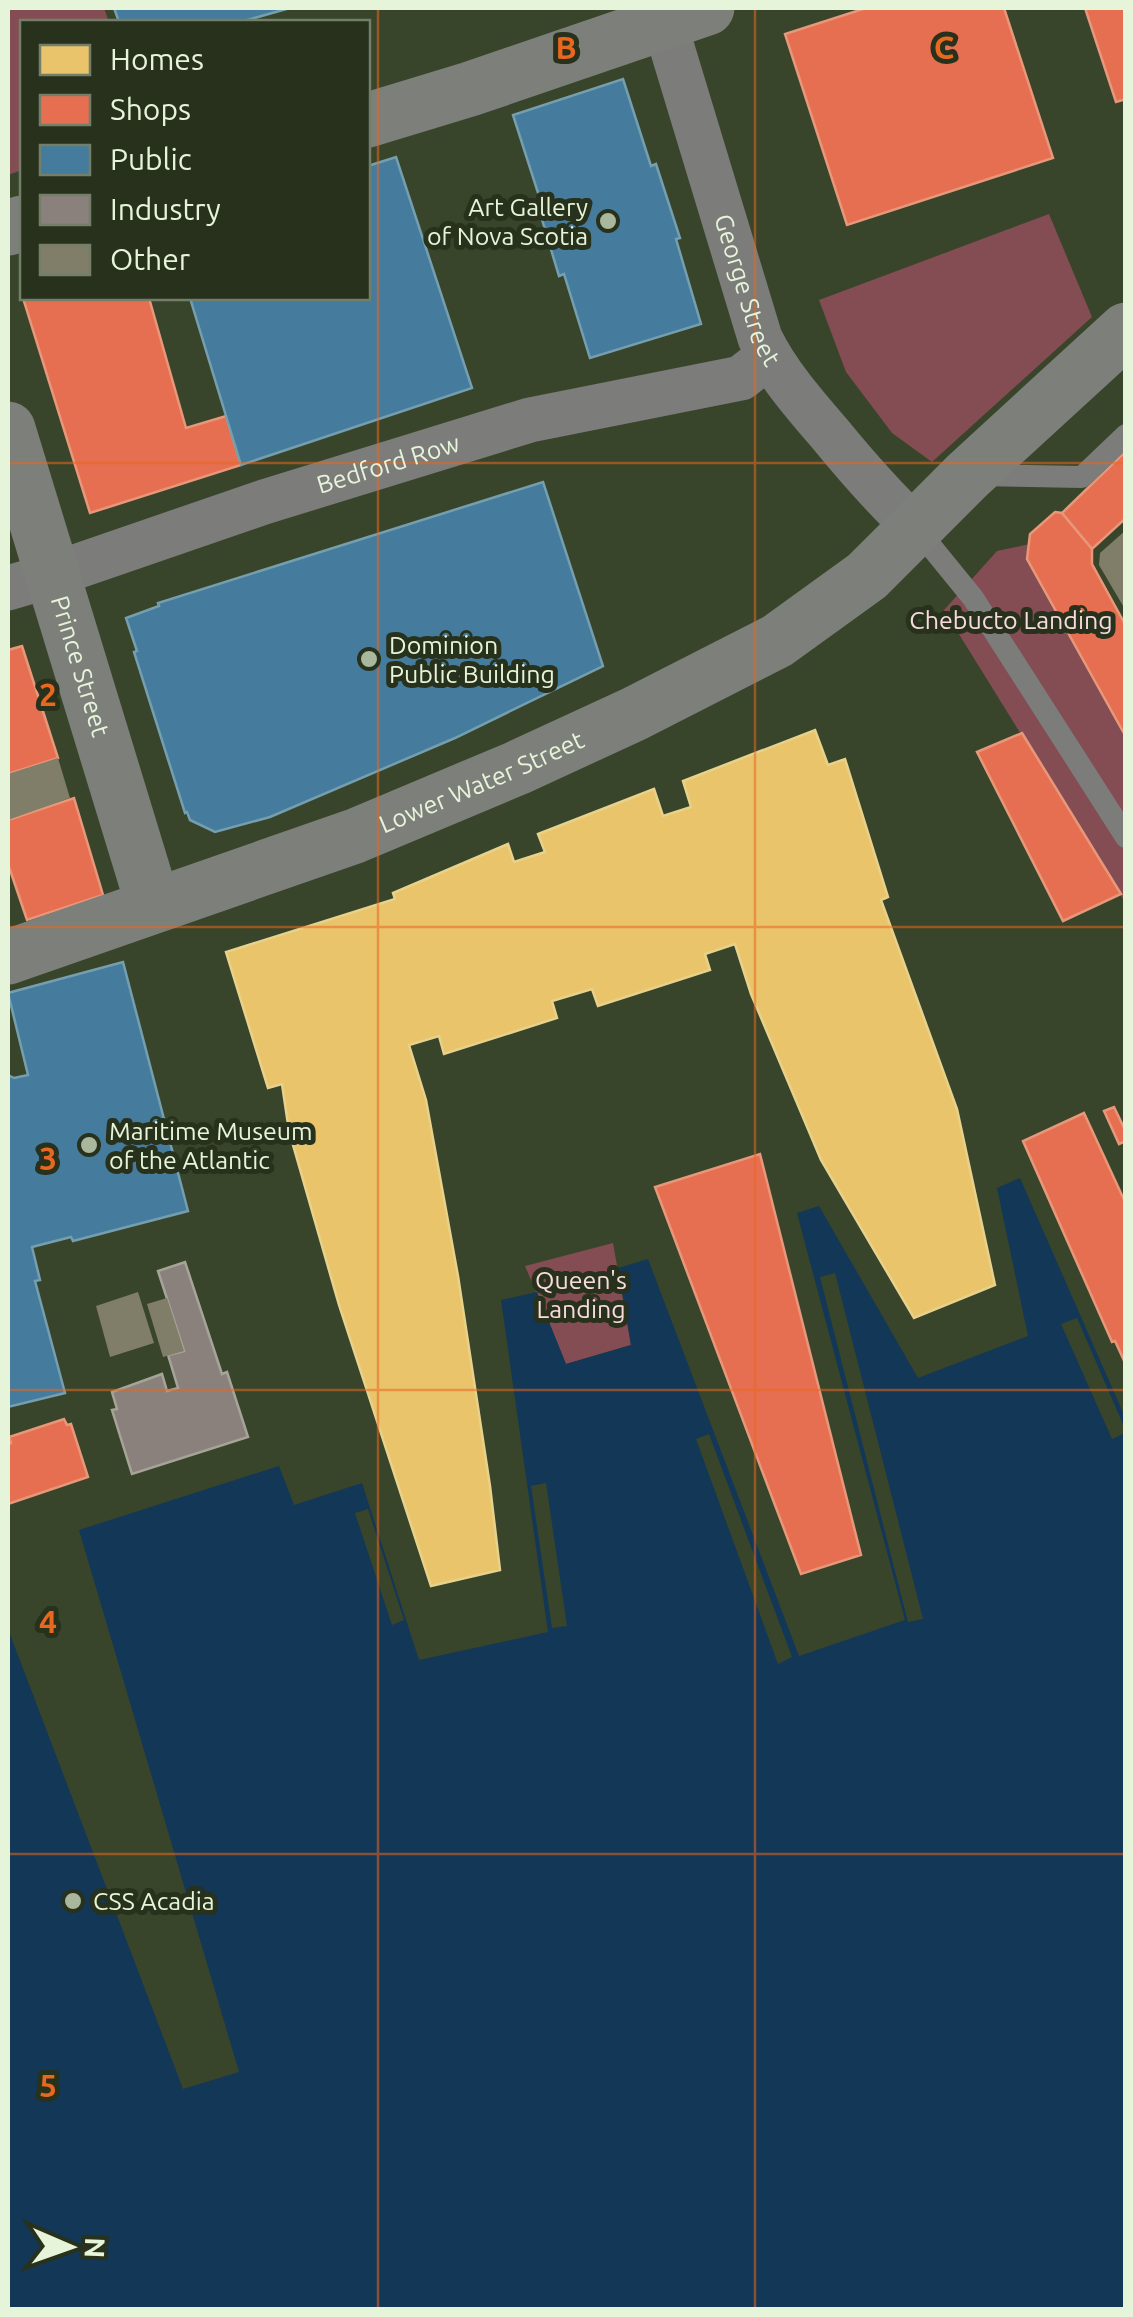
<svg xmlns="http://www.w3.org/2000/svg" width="1133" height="2317" font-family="Ubuntu,sans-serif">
<rect width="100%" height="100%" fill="#38452a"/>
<!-- green -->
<path fill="#844c53" d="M8,8h96l5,14h-87v148l-14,5z
M1049,214l43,103 -160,145 -40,-29 -46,-61 -27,-72z
M1039,542l86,177v183l-181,-292 53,-59z
M613,1243l18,102 -65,19 -41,-98z"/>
<!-- water -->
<path fill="#133757" d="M1020,1178l105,239v892h-1117v-297l2,-2 -2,-10v-371l175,460 56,-17 -160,-542 200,-64 15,39 68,-22 57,177 129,-28 -47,-332 36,-8 29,72 65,-19 -13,-77 30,-9 151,397 106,-36 -108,-407 22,-7 99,172 110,-42 -31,-148z"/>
<!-- pier -->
<path fill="#38452a" d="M835,1273l88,346 -15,3 -88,-345z
M1077,1318l48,111v4l-13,6 -51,-115z
M709,1434l83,223 -14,7 -82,-225z
M546,1483l21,143 -15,2 -21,-142z
M368,1509l36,111 -12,5 -37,-112z"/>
<!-- homes -->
<path fill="#e9c46a" stroke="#e8d28b" stroke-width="2.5" d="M815,730l13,35 17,-6 43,138 -7,3 76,209 38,176 -81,33 -93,-158 -70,-166 -16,-50 -30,10 5,16 -112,36 -6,-17 -40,12 5,17 -113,36 -5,-18 -30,9 17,55 32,176 32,210 10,84 -69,16 -92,-281 -50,-174 -7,-47 -14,4 -42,-136 169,-53 -2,-6 115,-49 6,18 31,-10 -7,-18 116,-45 9,27 28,-9 -8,-26z"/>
<!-- shops -->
<path fill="#e76f51" stroke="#e7977a" stroke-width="2.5" d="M866,8h138l49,150 -206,67 -62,-191z
M1085,8h41v91l-10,3z
M23,298h126l37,130 40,-12 15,49 -151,48z
M1126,451v67l-34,31 -30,-36z
M1055,512l7,1 30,36v15l34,62v111l-99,-178 3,-25z
M22,646l36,112 -50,16v-124z
M1022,733l99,161 -58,27 -86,-169z
M74,798l29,97 -76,25 -19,-56v-44z
M1114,1107l12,25v9l-7,3 -15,-33z
M1084,1113l42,91v161l-11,-24 -3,1 -89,-201z
M760,1154l101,401 -60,19 -146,-387z
M64,1419l3,6 4,-1 17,53 -80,27v-59l3,-2 -2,-6z"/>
<!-- public -->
<path fill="#457b9d" stroke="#759faf" stroke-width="2.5" d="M114,8h176l-50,14h-121z
M623,79l28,87 5,-2 24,74 -4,1 25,85 -111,34 -26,-84 -5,2 -22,-73 4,-1 -28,-87z
M396,157l76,231 -231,77 -51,-167h178v-132z
M543,482l60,184 -148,72 -185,79 -55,15 -25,-12 -3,-8 -2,1 -51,-161 3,-1 -11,-33 33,-12 -1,-3z
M123,962l65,249 -115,30 -2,-4 -39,10 8,33 -5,1 30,112 -57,14v-332l6,3 14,-3 -20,-82z"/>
<!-- industry -->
<path fill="#8a817c" stroke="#a6a498" stroke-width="2.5" d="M185,1262l37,112 5,-2 21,65 -116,37 -20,-64 5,-1 -5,-17 50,-18 5,17 11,-3 -10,-33 16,-4 -26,-80z"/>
<!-- building -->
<path fill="#807e69" d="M1126,530v81l-27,-46 1,-12z
M58,758l12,40 -62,22v-46z
M138,1292l16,51 -44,14 -14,-51z
M167,1298l17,53 -21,6 -16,-53z"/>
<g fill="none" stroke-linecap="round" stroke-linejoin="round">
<!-- lane -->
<path stroke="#7c7c7b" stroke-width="22" d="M977,475l105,2 44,-42
M916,528l57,70 153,239"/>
<!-- street -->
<g stroke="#7c7c7b" stroke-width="45">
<path id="s1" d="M660,8l100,330c17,35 44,66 70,96 27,33 55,65 86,94"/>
<path id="s2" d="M8,588l44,-13 212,-73 266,-82 211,-42 28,-22"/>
</g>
<!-- secondary -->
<g stroke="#7d7f7a" stroke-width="55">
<path d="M368,120l102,-31 237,-81"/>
<path d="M8,228l14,-5"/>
<path id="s3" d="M8,429l145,475"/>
<path id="s4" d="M8,957l347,-121 162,-68 117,-54 143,-73 90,-65 101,-101 158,-145"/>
</g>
</g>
<!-- grid -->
<path fill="none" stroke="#e86820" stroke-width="2.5" stroke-opacity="0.55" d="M378,8v2302M755,8v2302M8,463h1118M8,927h1118M8,1390h1118M8,1854h1118"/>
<!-- markers -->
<g fill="#a9b79c" stroke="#27311c" stroke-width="4">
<circle cx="608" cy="221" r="10"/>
<circle cx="369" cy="659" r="10"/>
<circle cx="89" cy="1145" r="10"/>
<circle cx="73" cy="1901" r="10"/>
</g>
<g text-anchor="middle" stroke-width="10" stroke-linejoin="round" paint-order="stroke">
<!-- poi labels -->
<g font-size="25" fill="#e6f4d9" stroke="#27311c" text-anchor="start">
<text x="588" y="216" text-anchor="end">Art Gallery<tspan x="588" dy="29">of Nova Scotia</tspan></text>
<text x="389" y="654">Dominion<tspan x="389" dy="29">Public Building</tspan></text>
<text x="109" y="1140">Maritime Museum<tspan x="109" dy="29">of the Atlantic</tspan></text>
<text x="93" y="1910">CSS Acadia</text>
</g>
<!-- street labels -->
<g font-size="25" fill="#e6f4d9" stroke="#27311c">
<text dy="9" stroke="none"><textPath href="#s1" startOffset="295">George Street</textPath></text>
<text dy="9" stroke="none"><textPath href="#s2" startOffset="400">Bedford Row</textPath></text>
<text dy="9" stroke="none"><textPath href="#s3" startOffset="248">Prince Street</textPath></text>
<text dy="9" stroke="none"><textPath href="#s4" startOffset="505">Lower Water Street</textPath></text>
</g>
<!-- park labels -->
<g font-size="25" fill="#f7dbde" stroke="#27311c">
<text x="1011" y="629">Chebucto Landing</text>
<text x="581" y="1289">Queen's<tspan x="581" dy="29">Landing</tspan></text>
</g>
</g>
<g font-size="32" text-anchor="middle" font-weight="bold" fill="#e86820" stroke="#27311c" stroke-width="10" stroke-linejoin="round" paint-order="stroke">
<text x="566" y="59">B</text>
<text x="944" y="59">C</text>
<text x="48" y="706">2</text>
<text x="48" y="1170">3</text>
<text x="48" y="1633">4</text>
<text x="48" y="2097">5</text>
</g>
<!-- border -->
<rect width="1133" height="2317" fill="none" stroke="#e6f4d9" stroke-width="20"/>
<!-- legend -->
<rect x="20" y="20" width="350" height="280" fill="#27311c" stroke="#737f68" stroke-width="2.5"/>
<rect x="40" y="45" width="50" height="30" fill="#e9c46a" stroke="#737f68" stroke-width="2.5"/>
<text x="110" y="70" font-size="30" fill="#e6f4d9">Homes</text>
<rect x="40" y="95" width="50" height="30" fill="#e76f51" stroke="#737f68" stroke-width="2.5"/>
<text x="110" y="120" font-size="30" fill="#e6f4d9">Shops</text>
<rect x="40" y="145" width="50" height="30" fill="#457b9d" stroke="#737f68" stroke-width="2.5"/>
<text x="110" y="170" font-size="30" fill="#e6f4d9">Public</text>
<rect x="40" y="195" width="50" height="30" fill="#8a817c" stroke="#737f68" stroke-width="2.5"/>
<text x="110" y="220" font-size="30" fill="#e6f4d9">Industry</text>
<rect x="40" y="245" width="50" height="30" fill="#807e69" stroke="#737f68" stroke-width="2.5"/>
<text x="110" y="270" font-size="30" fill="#e6f4d9">Other</text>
<!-- north arrow -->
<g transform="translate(70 2247) rotate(92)" stroke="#27311c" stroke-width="8" paint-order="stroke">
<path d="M0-8L18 38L0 25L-18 38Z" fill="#e6f4d9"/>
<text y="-15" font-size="28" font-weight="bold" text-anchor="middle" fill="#e6f4d9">N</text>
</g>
</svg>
